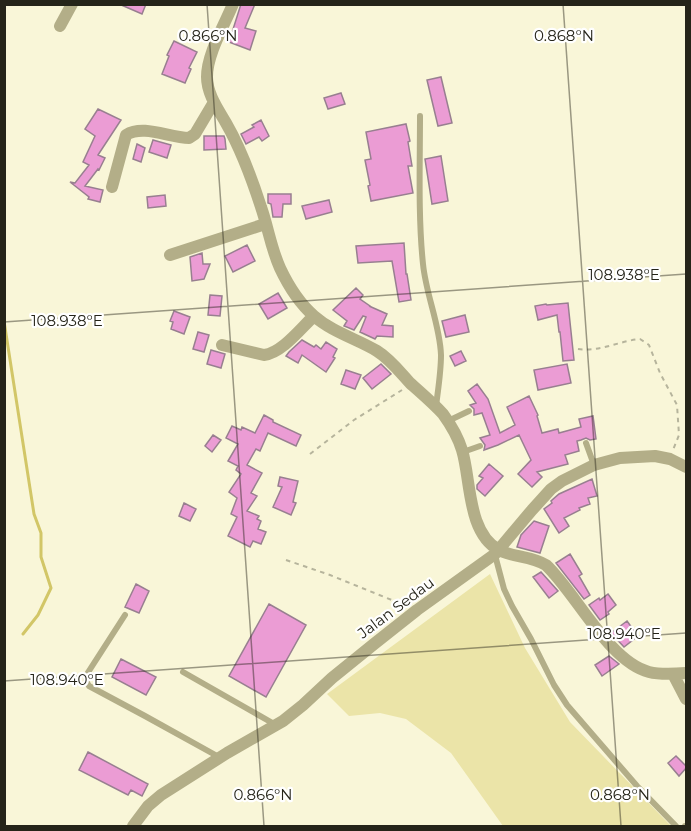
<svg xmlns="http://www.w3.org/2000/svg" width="691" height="831" font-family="Montserrat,sans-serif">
<rect width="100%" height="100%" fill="#f9f6d8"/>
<!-- green -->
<path fill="#ebe4a8" d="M490,574l35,74 45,74 101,104h-168l-52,-73 -45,-34 -26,-6 -31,3 -22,-22z"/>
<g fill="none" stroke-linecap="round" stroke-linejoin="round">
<!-- stream -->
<path stroke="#d2c667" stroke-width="3" d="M4,321l30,193 7,19v24l10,31 -13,27 -15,19"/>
</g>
<!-- building -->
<path fill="#eb9cd4" stroke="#987f90" stroke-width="1.5" d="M119,4h27l-4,10z
M241,4h14l-10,24 11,3 -6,19 -21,-8z
M174,41l23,11 -8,16 2,1 -6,14 -23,-9 7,-18 -2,-1z
M441,77l11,46 -14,3 -11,-46z
M341,93l4,11 -17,5 -4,-11z
M98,109l23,11 -23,35 7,3 -6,12 -1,-1 -13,17 18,4 -3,12 -12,-3 1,-2 -19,-15 5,1 14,-18 -6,-3 12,-26 -10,-7z
M261,120l8,16 -7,5 -3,-4 -13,7 -5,-10 13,-7 -2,-2z
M406,124l4,17 -2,1 4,24h-4l5,27 -42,8 -3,-15 2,-1 -5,-25 6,-1 -5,-27z
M204,136h20l1,3 1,10 -22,1z
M153,140l18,5 -4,13 -18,-6z
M137,144l8,4 -4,14 -8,-3z
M441,156l7,45 -16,3 -7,-45z
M268,194h23v10h-8l-1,13h-9l-2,-13 -3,-1z
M165,195l1,11 -18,2 -1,-11z
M329,200l3,12 -26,7 -4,-13z
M404,243l2,31h1l4,26 -12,2 -7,-41 -34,2 -2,-17z
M247,245l8,16 -22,11 -8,-16z
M202,253l1,11h7l-6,15 -12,2 -2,-24z
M356,288l7,7 -3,4 10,7h-1l18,8 -5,11 11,1v11l-16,-1 -2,3 -15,-7 6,-15 -3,-1 -9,14 -10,-4 3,-5 -14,-11z
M278,293l9,15 -19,11 -9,-15z
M210,295l12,1 -2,20 -12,-1z
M568,303l6,57 -11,1 -3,-29h-1l-2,-17 -19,5 -3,-14 11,-2 1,1z
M174,311l16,6 -6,17 -13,-5 2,-7 -3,-1z
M465,315l4,17 -23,5 -4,-16z
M198,332l11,3 -5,17 -11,-3z
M302,340l12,7 2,-2 5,4 5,-7 11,7 -4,8 2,1 -9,14 -24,-17 -4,8 -12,-7 3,-4z
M211,350l14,4 -4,14 -14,-4z
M461,351l5,10 -11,5 -5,-10z
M381,364l10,10 -19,15 -9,-11z
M567,364l4,19 -33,7 -4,-20z
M346,370l15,5 -6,14 -14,-5z
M477,384l11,15 12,34 15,-8 -8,-18 22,-11 9,19 -1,1 5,17 16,-4 1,4 22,-6 -2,-8 14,-3 3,23 -6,1 -4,-2 -5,2 -4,1 2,10 -14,4 3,9 -31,8 5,5 -10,10 -14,-13 13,-14 -12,-25 -21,10 -14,5 1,-5 -5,-7 10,-3 -8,-22 -8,2v-6l-4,-4 6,-2 -8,-12z
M264,415l9,5v2l28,13 -5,11 -28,-13 -8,18 -4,-2 -9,16 15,8 -11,20 6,3 -10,15 12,5 -2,3 4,2 -3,8 8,3 -5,12 -8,-3 -3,6 -22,-11 9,-19 -6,-3 6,-16 -8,-6 12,-18 -5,-4 2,-4 -10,-5 10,-17 -12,-6 6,-12 9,4 1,-3 13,6z
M213,435l8,5 -9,12 -7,-6z
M489,464l14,12 -18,20 -8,-7v-4l6,-7 -4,-2z
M280,477l18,4 -5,21 3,1 -5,12 -18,-8 9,-20 -4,-1z
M592,479l5,17 -9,2 2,6 -11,4 1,2 -16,8 5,8 -10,7 -15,-24 8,-6 -1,-2 8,-7z
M184,503l12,6 -6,12 -11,-5z
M534,521l15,5 -9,27 -23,-6 4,-12z
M570,554l12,20 -3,2 11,19 -6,4 -28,-36z
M541,572l17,19 -9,7 -16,-21z
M136,584l13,7 -10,22 -14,-6z
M608,594l8,11 -8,7 1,2 -9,6 -11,-15 10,-7 1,2z
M269,604l37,21 -40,72 -37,-21z
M627,621l11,15 -14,11 -13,-14z
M609,656l10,8 -17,12 -7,-11z
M121,659l35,18 -10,18 -34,-18z
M88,752l60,32 -6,12 -11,-6 -3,5 -49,-25z
M676,756l11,11 -8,9 -11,-13z"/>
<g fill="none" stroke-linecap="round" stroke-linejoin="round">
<!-- path -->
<path stroke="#b6b49c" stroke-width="2" stroke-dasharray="4.5 4.5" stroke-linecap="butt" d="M578,349c22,3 41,-8 62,-10l9,6 11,28 17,32 2,30 -6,15
M310,454l44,-34 48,-30
M286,560l44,15 74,30"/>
<!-- service -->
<path stroke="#b3ae88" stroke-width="6" d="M420,116c0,49 -2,100 3,148 3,31 17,61 18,91 0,17 -3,35 -5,51
M448,421l21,-10
M586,443l8,22
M463,452l17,-6
M495,555l9,34 8,17 19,33 23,46 13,20 70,81 39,40
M125,615l-38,59 -1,7 3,5 56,30 74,41
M183,672l93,53
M685,826h1"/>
<!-- minor -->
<path stroke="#b3ae88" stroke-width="12" d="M233,4c-9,22 -26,50 -26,73 0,17 11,32 19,46 15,26 26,56 35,84 7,20 10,41 19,61 8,17 19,35 34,48 18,16 43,23 63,35 13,8 23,21 33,32 11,10 23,20 33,31 8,11 15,23 19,36 9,29 5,83 37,100 13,7 33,6 47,15 30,28 63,97 103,107 12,3 25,2 37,1
M60,26l12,-22
M112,187l14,-52c18,-11 43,3 63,3l6,-4 19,-32
M170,255l95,-31
M222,345l42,10c18,-2 37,-27 50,-39
M673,674l13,25
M133,826l15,-20 13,-11 66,-42 56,-32 20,-16 29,-27 42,-34 43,-34 78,-56 37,-44 19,-21 11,-8 32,-16 26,-7 35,-2 15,3 16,8"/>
</g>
<!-- ticks -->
<path fill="none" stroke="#252419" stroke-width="1.5" stroke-opacity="0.45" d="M207,4l57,822M563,4l58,822M4,322l682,-48M4,681l682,-48"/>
<g text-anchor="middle" stroke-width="4.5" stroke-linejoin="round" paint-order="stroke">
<!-- street labels -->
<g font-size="15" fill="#252419" stroke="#fff">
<text transform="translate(396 608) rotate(-37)" y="5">Jalan Sedau</text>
</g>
</g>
<g font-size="15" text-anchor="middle" fill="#252419" stroke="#fff" stroke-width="4.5" stroke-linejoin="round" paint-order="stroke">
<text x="208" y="41">0.866°N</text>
<text x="564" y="41">0.868°N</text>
<text x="624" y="280">108.938°E</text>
<text x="67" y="326">108.938°E</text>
<text x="624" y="639">108.940°E</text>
<text x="67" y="685">108.940°E</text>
<text x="263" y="800">0.866°N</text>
<text x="620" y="800">0.868°N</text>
</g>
<!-- border -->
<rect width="691" height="831" fill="none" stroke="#252419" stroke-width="12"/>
</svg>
